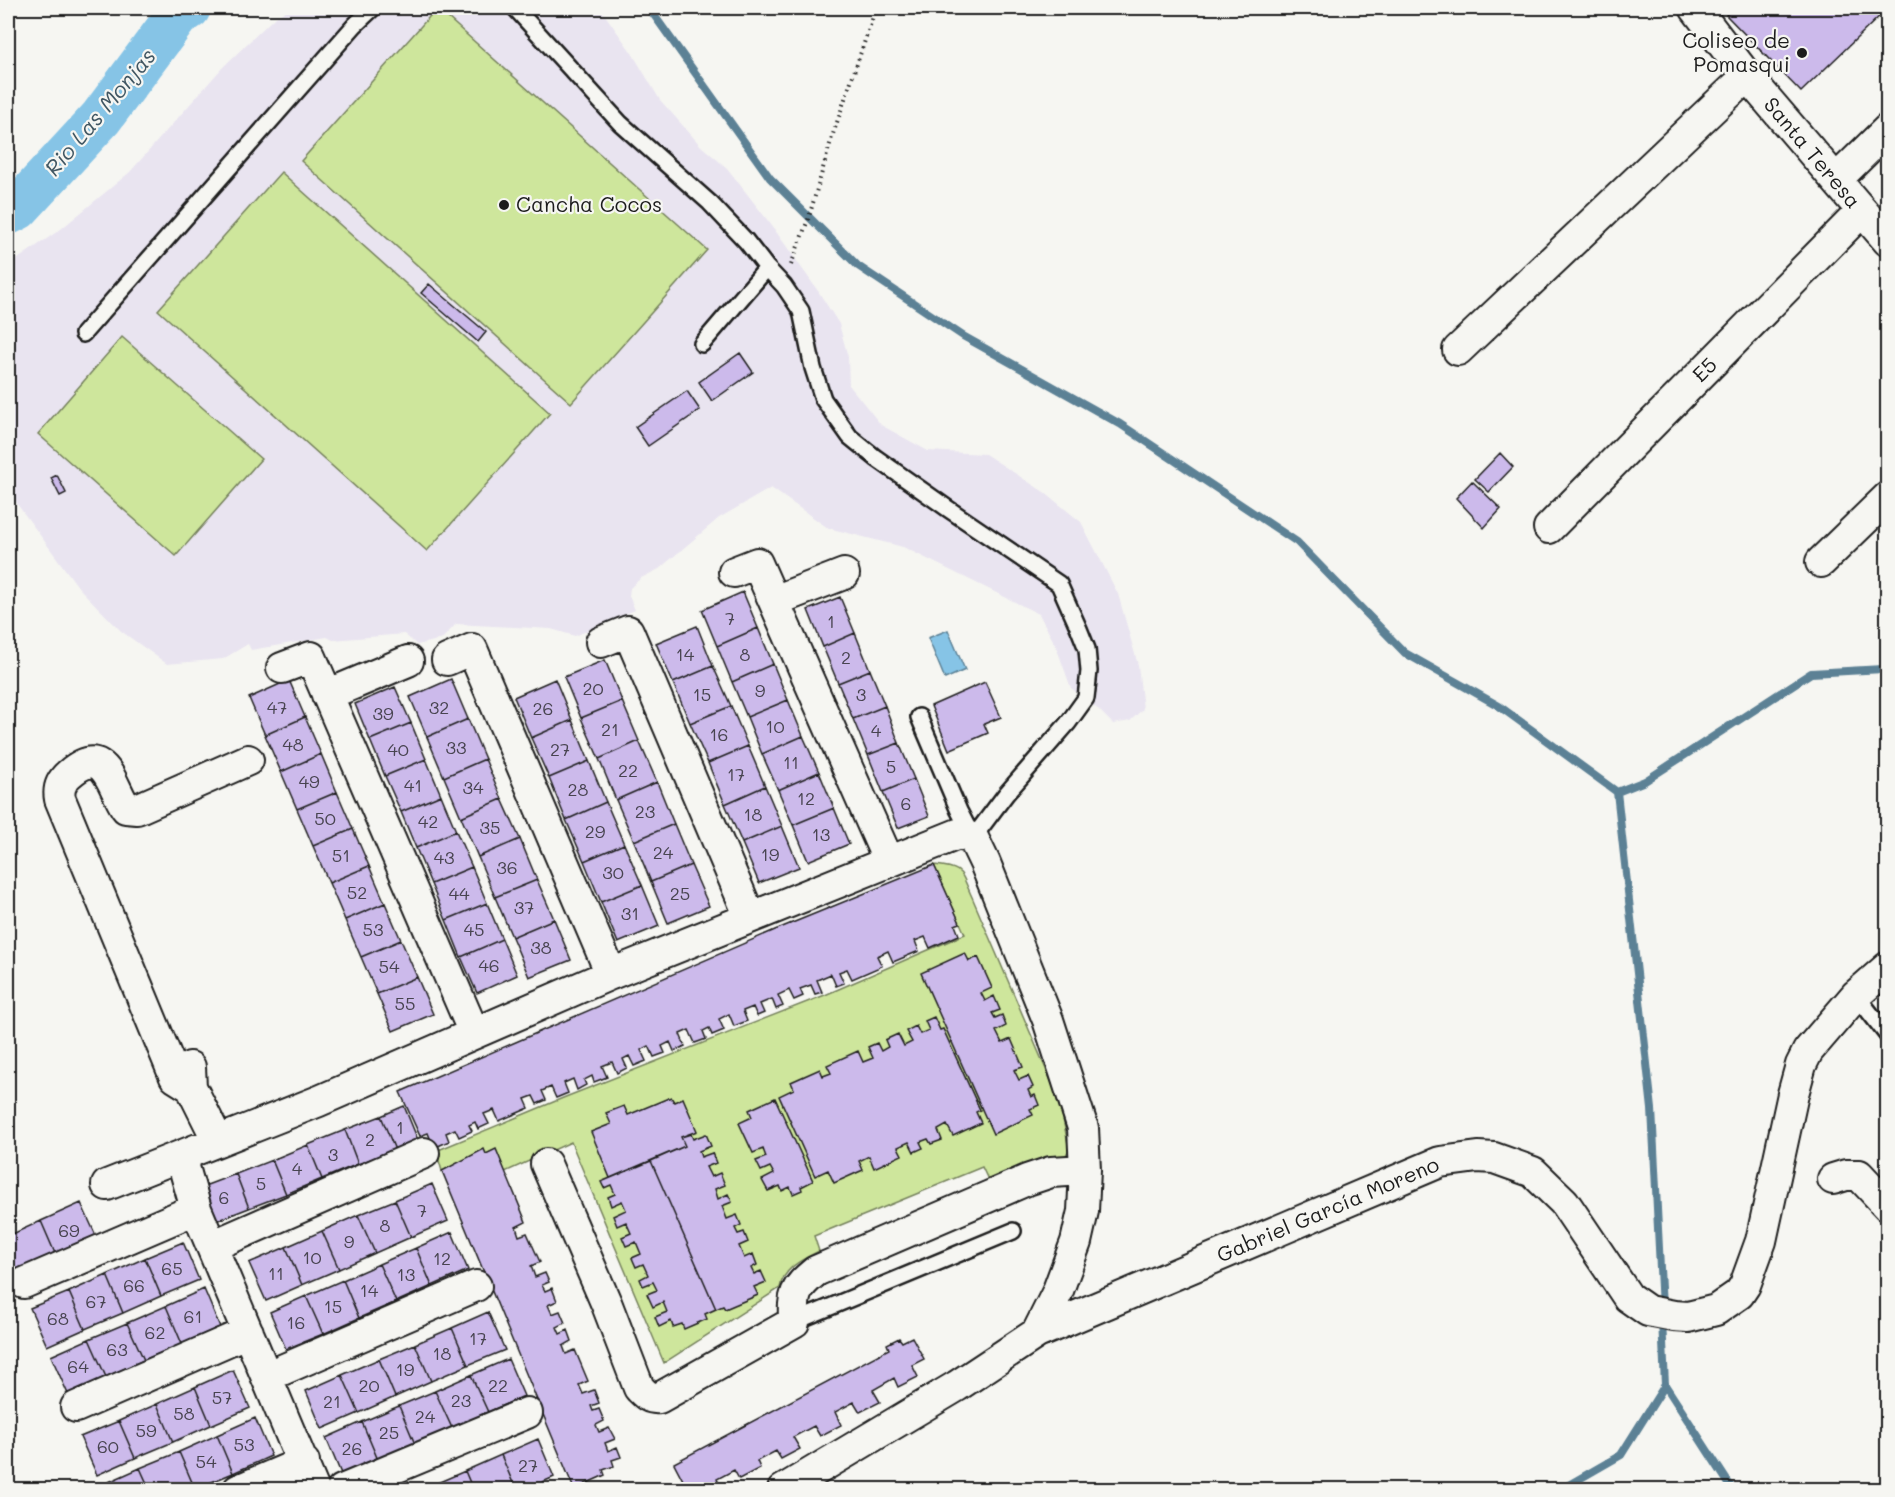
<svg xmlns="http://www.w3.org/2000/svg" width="1895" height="1497" font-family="Mali,sans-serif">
<rect width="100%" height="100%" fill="#f6f6f2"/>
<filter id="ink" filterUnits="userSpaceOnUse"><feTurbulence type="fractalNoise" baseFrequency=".0167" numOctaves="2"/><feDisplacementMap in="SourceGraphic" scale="12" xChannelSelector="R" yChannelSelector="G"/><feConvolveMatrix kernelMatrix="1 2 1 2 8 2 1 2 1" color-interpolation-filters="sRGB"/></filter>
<g filter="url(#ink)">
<!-- built -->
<path fill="#e9e4f0" d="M290,8h310l32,45 28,47 41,46 26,22 45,58 46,65 21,33 9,33 1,28 32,40 47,26 57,3 59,38 37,30 37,72 20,71 5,44 -13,12 -17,3 -14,-14 -28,-22 -15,-42 -17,-32 -136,-67 -75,-19 -57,-40 -52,30 -60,51 -18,9 -11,10 -1,8 6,14 -60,26 -24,-7 -95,-5 -14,15 -25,6 -13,-11 -71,6 -6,-3 -76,13 -3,-6 -25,15 -56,5 -46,-33 -42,-43 -62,-84 -9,-24v-210l4,-7 49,-34 69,-57 92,-104 51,-49z"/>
<!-- green -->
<path fill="#cee69c" stroke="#75815c" stroke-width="1.5" d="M437,8l270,242 -136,153 -270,-242z
M281,172l269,241 -123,138 -269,-241z
M122,337l139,122 -85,97 -138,-122z
M934,865c30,3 26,6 38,32l82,191 7,21 8,40 -3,6 -76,29 -8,-17 -168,69 5,15c-16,8 -36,17 -39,37l-116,75 -93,-221 -66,30 -9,-22 -10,4 -2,-4 -42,21 -6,-20 127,-53 262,-103 140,-61z"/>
<!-- water -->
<path fill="#86c4e6" stroke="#5c8195" stroke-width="1.5" d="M948,630l17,40 -20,9 -17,-41z"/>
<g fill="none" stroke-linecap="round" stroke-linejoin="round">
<!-- stream -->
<path stroke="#5c8195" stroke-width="8" d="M649,8l121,170 88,88 105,70 157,88 177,118 108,111 94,53 118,86 28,-11 166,-108 72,-4 5,6
M1617,792l35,317 10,199
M1665,1385l68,105
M1560,1490l61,-35 44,-70 -3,-65"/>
<!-- river -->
<path stroke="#86c4e6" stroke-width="44" d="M8,213l10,-5 83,-90 76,-102 12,-8"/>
</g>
<!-- building -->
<path fill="#ccbaeb" stroke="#1c1c1c" stroke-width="1.5" d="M1733,8h153l1,1 -86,83 -75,-77z
M429,284l57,48 -8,10 -57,-49z
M740,353l13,19 -41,29 -13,-19z
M687,391l13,19 -52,36 -13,-19z
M1500,453l13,14 -24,25 -14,-13z
M57,475l9,18 -6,3 -9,-18z
M1472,481l29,28 -17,19 -28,-30z
M743,592l15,36 -41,18 -15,-36z
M840,597l15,36 -32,14 -15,-37z
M697,626l16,40 -40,17 -17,-40z
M758,628l15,36 -41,18 -15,-36z
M855,633l15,37 -32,13 -15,-36z
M605,660l17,41 -41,17 -17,-41z
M773,664l15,36 -41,17 -15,-35z
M713,666l18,40 -41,17 -17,-40z
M870,670l15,36 -32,13 -15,-36z
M451,679l17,40 -41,18 -17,-40z
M555,679l17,41 -41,18 -17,-41z
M289,680l16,37 -40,18 -16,-37z
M985,682l16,35 -17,7 4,9 -39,17 -18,-44z
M395,687l16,36 -41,17 -15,-36z
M788,700l15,36 -41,18 -15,-37z
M622,701l17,40 -40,18 -18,-41z
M731,706l17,40 -40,17 -18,-40z
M885,706l14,37 -31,12 -15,-36z
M305,717l16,37 -40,18 -16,-37z
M468,719l17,40 -41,18 -17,-40z
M572,720l17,41 -40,17 -18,-40z
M411,723l15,36 -41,17 -15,-36z
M803,736l16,36 -41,18 -16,-36z
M639,741l18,41 -41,18 -17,-41z
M899,743l15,36 -31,13 -15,-37z
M748,746l17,40 -40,18 -17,-41z
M321,754l16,38 -40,17 -16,-37z
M426,759l15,36 -40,17 -16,-36z
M485,759l17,40 -41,18 -17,-40z
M589,761l17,41 -40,18 -17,-42z
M819,772l15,36 -41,17 -15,-35z
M914,779l15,37 -31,12 -15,-36z
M657,782l17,42 -40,17 -18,-41z
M765,786l17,40 -40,17 -17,-39z
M337,792l16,37 -40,17 -16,-37z
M441,795l15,36 -40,17 -15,-36z
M502,799l18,40 -42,18 -17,-40z
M606,802l18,42 -40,17 -18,-41z
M834,808l15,36 -41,17 -15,-36z
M674,824l17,41 -40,17 -17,-41z
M782,826l17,41 -40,16 -17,-40z
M353,829l16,37 -40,17 -16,-37z
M456,831l16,36 -41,17 -15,-36z
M520,839l17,41 -42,17 -17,-40z
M624,844l18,41 -41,17 -17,-41z
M691,865l18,41 -41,17 -17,-41z
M934,865l26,58 -5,2 4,10 -29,13 -5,-11 -10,4 4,10 -26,11 -5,-11 -11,5 5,10 -30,13 -5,-10 -8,3 5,11 -8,3 -5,-12 -14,6 5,12 -7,2 -4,-9 -11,4 3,7 -9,4 -5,-10 -11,5 5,11 -7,3 -4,-10 -12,5 4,9 -7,3 -4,-9 -10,4 4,10 -13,5 -5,-12 -10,5 5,11 -12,5 -3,-7 -6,3 3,8 -11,4 -6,-13 -9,4 5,12 -11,5 -4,-9 -8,4 3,7 -11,4 -5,-11 -8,4 5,11 -12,5 -5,-10 -6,3 4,9 -10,5 -5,-11 -10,4 5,11 -13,5 -2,-6 -8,4 2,5 -9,5 -4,-11 -9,4 4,10 -12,5 -5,-11 -9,4 4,9 -9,4 -4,-8 -8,3 4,9 -30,13 -5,-11 -10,4 5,10 -11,5 -3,-7 -6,3 3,6 -13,6 -4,-8 -9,4 3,8 -15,7 -6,-15 -8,3 -20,-44 375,-162z
M369,866l16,37 -40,17 -16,-37z
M472,867l15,36 -41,17 -15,-36z
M537,880l17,39 -42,18 -17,-40z
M642,885l17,41 -41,17 -17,-41z
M385,903l16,37 -40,17 -16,-37z
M487,903l15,36 -41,18 -15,-37z
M554,919l17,41 -42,17 -17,-40z
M502,939l15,36 -40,18 -16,-36z
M401,940l16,37 -40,17 -16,-37z
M965,953l4,8 9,-4 14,31 -11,5 4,8 9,-5 6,14 -8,3 3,5 7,-3 4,11 -10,5 6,12 9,-4 12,28 -9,3 5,10 9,-4 5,11 -5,3 3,7 4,-2 4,10 -9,4 3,6 -40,19 -72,-161z
M417,977l16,37 -40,17 -16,-37z
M934,1017l6,13 3,-1 37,81 -4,2 5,11 -28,13 -6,-11 -9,5 4,10 -11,4 -3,-5 -8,3 3,6 -9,4 -5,-10 -11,5 4,8 -28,13 -5,-12 -10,5 4,9 -29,13 -6,-13 -13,6 -36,-80 15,-7 -3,-7 29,-13 3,7 8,-3 -4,-8 31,-14 5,11 10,-4 -5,-11 9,-4 4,8 7,-4 -3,-7 13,-6 6,12 8,-4 -6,-11 10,-5 4,8 9,-4 -4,-9z
M671,1097l3,5 9,-4 14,33 -16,6 4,9 -75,32 -19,-46 20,-8 -5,-11 18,-7 4,9z
M775,1098l38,83 -12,6 1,3 -9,4 -3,-7 -8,4 -2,-5 -12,5 -6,-11 12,-6 -4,-7 -9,4 -5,-10 10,-4 -3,-8 -10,4 -14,-30 13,-6 -3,-7z
M404,1106l14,34 -23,10 -14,-34z
M381,1116l14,34 -37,14 -13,-34z
M345,1130l13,34 -36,15 -14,-34z
M691,1134l2,5 13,-5 5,12 -12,5 2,6 11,-4 4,10 -10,4 5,10 9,-4 5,12 -10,4 3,10 10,-5 4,8 -10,4 5,13 10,-4 4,10 -6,3 3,6 6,-2 4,10 -9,4 5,12 9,-4 4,11 -6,3 3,6 7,-3 5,11 -12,5 4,8 -33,14 -2,-3 -7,3 -65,-148 34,-15 -4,-9z
M308,1145l14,34 -36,15 -14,-34z
M484,1149l2,5 10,-5 30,73 -10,5 3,9 8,-3 13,29 -9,4 4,11 10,-4 4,9 -7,3 3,6 7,-3 5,13 -9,4 4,9 8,-3 5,12 -8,4 3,7 8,-4 4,11 -9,5 3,8 9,-4 13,31 -9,4 4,9 11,-4 5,13 -8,3 2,5 6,-2 5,12 -8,4 3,7 10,-4 6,11 -10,4 3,8 9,-4 4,10 -9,3 2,6 -11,4 2,5 -31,14 -132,-318z
M272,1160l14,34 -37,14 -13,-34z
M651,1161l65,148 -11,5 2,5 -23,10 -2,-5 -9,3 -2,-6 -12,6 -4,-10 12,-5 -4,-10 -10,5 -6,-13 10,-4 -4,-8 -10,4 -3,-7 8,-4 -5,-11 -7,3 -4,-9 9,-4 -5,-12 -10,4 -4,-9 9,-4 -5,-11 -9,4 -4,-10 13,-6 -4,-9 -11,5 -3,-9 7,-3 -4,-9 -7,3 -3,-6z
M236,1174l13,34 -36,14 -14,-34z
M432,1184l16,37 -37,16 -16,-37z
M395,1200l16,37 -36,16 -17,-38z
M81,1203l17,37 -41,18 -16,-37z
M358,1215l17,38 -36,16 -17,-38z
M41,1221l16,37 -40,18 -9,-20v-20z
M322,1231l17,38 -37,16 -16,-38z
M452,1232l16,38 -36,16 -16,-38z
M183,1242l16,38 -38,16 -16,-38z
M286,1247l16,38 -36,16 -17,-38z
M416,1248l16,38 -36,16 -17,-38z
M145,1258l16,38 -38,17 -16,-38z
M379,1264l17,38 -37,16 -16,-38z
M107,1275l16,38 -38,16 -16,-37z
M343,1280l16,38 -36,16 -17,-38z
M204,1289l16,38 -38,17 -16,-38z
M69,1292l16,37 -38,17 -17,-38z
M306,1296l17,38 -37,15 -16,-37z
M166,1306l16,38 -38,16 -17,-37z
M488,1312l17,38 -37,15 -16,-37z
M127,1323l17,37 -38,17 -17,-38z
M452,1328l16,37 -37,16 -16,-37z
M912,1337l12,22 -12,6 6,12 -20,10 -4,-9 -21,12 7,12 -20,10 -6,-10 -19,10 6,13 -21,11 -6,-10 -21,11 7,12 -19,10 -5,-8 -19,10 3,7 -21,11 -5,-9 -17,9 5,11h-42l6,-4 -12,-23 215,-114 -2,-5 12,-6 3,4z
M89,1339l17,38 -38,17 -17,-38z
M415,1344l16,37 -36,16 -16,-38z
M379,1359l16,38 -36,16 -17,-38z
M508,1359l16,37 -36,16 -17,-37z
M233,1370l17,38 -39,17 -16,-38z
M342,1375l17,38 -37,16 -16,-38z
M471,1375l17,37 -36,16 -17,-37z
M195,1387l16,38 -38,17 -16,-38z
M435,1391l17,37 -37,16 -16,-38z
M157,1404l16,38 -38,16 -16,-37z
M399,1406l16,38 -37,16 -16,-38z
M255,1418l16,38 -38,17 -16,-38z
M119,1421l16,37 -38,17 -17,-38z
M362,1422l16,38 -36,16 -16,-38z
M217,1435l16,38 -38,16 -16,-37z
M538,1439l16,38 -29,13h-9l-15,-35z
M179,1452l16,37 -45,1 -10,-22z
M501,1455l15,35h-43l-8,-19z
M140,1468l10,22h-46l-2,-5z
M465,1471l8,19h-44l-1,-3z"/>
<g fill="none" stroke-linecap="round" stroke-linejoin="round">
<!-- service casing -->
<g stroke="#1c1c1c" stroke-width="20">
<path id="service" d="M515,8l105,115 90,80 36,38 21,27
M83,334l272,-309 18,-17
M702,344l65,-76 17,18 17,25 12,57 10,31 27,38 26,21 71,50 112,76 20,45 8,20 2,22 -3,27 -18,25 -62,71 -33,44 -14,-27 -40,-94
M1856,995l32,41
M794,1322l219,-91"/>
</g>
<!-- minor casing -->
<g stroke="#1c1c1c" stroke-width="34">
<path id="minor" d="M1695,8l52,68 141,165
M1836,180l52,-51
M1458,350l289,-274
M1549,528l313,-317
M1821,562l67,-65
M734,572l23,-9 132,299
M774,601l70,-27
M601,642l27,-11 122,286
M447,660l25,-11 139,325
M282,668l29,-11 163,376
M327,695l81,-34
M190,1067l1,20 27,54
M191,1087l-16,-10 -115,-278c-2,-10 1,-18 9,-25 37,-32 41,10 57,34l11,1 111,-49
M186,1155l-2,12 12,42 118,281
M546,1164l61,141 32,83c7,7 10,11 20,10l135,-76c-1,-28 0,-33 22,-51l211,-91 24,-8 34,-2
M1833,1179l13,-4h13l29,31
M107,1185l212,-84 292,-127 347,-140 15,4 12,25 63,157 35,108 2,42 -2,41 -7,31 -19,51 -20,40
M212,1246l212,-93
M24,1283l172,-74
M268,1376l208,-90
M76,1407l172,-75
M238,1490l66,-28
M342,1490l185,-77
M783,1490l174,-104 80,-53 403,-171 38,-5 16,1 39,14 31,30 64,95 20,14 26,5 14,1 28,-7 23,-16 6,-9 16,-44 32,-147 8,-29 7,-14 48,-56 32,-28"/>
</g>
<!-- path -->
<path stroke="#1c1c1c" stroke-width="4" stroke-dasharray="1.5 4.5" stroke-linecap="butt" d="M791,265l18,-48 23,-80 44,-129"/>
<!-- service -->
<use href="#service" stroke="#f6f6f2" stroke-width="15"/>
<!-- minor -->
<use href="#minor" stroke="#f6f6f2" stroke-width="30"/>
</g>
</g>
<!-- markers -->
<g fill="#1c1c1c" stroke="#f6f6f2" stroke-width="2">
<circle cx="1802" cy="53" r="6"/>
<circle cx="504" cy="205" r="6"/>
</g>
<g text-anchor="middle" stroke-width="4.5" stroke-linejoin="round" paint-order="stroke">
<!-- number labels -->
<g font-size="18" fill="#484450">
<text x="730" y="625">7</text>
<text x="831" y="628">1</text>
<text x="685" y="661">14</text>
<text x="745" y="661">8</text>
<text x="846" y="664">2</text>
<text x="593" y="695">20</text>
<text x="760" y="697">9</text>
<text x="702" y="701">15</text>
<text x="861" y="701">3</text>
<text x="277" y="714">47</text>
<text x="439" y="714">32</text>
<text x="543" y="715">26</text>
<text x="383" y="720">39</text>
<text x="775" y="733">10</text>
<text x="610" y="736">21</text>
<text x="876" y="737">4</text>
<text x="719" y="741">16</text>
<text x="293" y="751">48</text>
<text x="456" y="754">33</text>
<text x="398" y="756">40</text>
<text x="560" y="756">27</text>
<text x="791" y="769">11</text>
<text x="891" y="773">5</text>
<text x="628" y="777">22</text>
<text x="736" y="781">17</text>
<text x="309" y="788">49</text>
<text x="413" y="792">41</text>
<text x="473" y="794">34</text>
<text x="578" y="796">28</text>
<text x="806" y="805">12</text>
<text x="906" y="810">6</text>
<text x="645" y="818">23</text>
<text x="753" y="821">18</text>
<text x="325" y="825">50</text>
<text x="428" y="828">42</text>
<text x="490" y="834">35</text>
<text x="595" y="838">29</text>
<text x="821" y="841">13</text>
<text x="663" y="859">24</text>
<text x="770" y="861">19</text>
<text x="341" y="862">51</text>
<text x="444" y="864">43</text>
<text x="507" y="874">36</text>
<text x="613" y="879">30</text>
<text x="357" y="899">52</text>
<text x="459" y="900">44</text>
<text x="680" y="900">25</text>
<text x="524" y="914">37</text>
<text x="630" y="920">31</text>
<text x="373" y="936">53</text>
<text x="474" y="936">45</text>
<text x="541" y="954">38</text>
<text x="489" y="972">46</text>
<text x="389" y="973">54</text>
<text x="405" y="1010">55</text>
<text x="400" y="1134">1</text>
<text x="370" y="1146">2</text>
<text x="333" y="1161">3</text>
<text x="297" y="1175">4</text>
<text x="261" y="1190">5</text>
<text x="224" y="1204">6</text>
<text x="422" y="1217">7</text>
<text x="385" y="1232">8</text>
<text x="69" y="1237">69</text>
<text x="349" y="1248">9</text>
<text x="312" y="1264">10</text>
<text x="442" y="1265">12</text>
<text x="172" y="1275">65</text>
<text x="276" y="1280">11</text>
<text x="406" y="1281">13</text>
<text x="134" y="1292">66</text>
<text x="369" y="1297">14</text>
<text x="96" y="1308">67</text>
<text x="333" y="1313">15</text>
<text x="193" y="1323">61</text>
<text x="58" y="1325">68</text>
<text x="296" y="1329">16</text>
<text x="155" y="1339">62</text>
<text x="478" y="1345">17</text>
<text x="117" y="1356">63</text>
<text x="442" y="1360">18</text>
<text x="78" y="1373">64</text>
<text x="405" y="1376">19</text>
<text x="369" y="1392">20</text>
<text x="498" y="1392">22</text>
<text x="222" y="1404">57</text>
<text x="461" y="1407">23</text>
<text x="332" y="1408">21</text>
<text x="184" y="1420">58</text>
<text x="425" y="1423">24</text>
<text x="146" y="1437">59</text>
<text x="389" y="1439">25</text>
<text x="244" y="1451">53</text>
<text x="108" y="1453">60</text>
<text x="352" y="1455">26</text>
<text x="206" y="1468">54</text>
<text x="528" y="1472">27</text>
</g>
<!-- poi labels -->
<g font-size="21" fill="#1c1c1c" stroke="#f6f6f2" text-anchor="end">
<text x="1790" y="48">Coliseo de<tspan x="1790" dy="24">Pomasqui</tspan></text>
<text x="516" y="212" text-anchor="start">Cancha Cocos</text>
</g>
<!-- street labels -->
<g font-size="21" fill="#1c1c1c" stroke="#f6f6f2">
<text transform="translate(1812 153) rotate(50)" y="7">Santa Teresa</text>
<text transform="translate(1705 370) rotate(-45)" y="7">E5</text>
<text transform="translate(1328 1210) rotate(-23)" y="7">Gabriel García Moreno</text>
</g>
<!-- water labels -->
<g font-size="22" font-style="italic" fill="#415763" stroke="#f6f6f2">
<text transform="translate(100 112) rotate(-50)" y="8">Rio Las Monjas</text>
</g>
</g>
<!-- margin -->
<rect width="1895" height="1497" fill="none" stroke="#f6f6f2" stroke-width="30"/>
<rect x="15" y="15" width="1865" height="1467" fill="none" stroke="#1c1c1c" stroke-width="2" filter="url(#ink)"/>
</svg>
